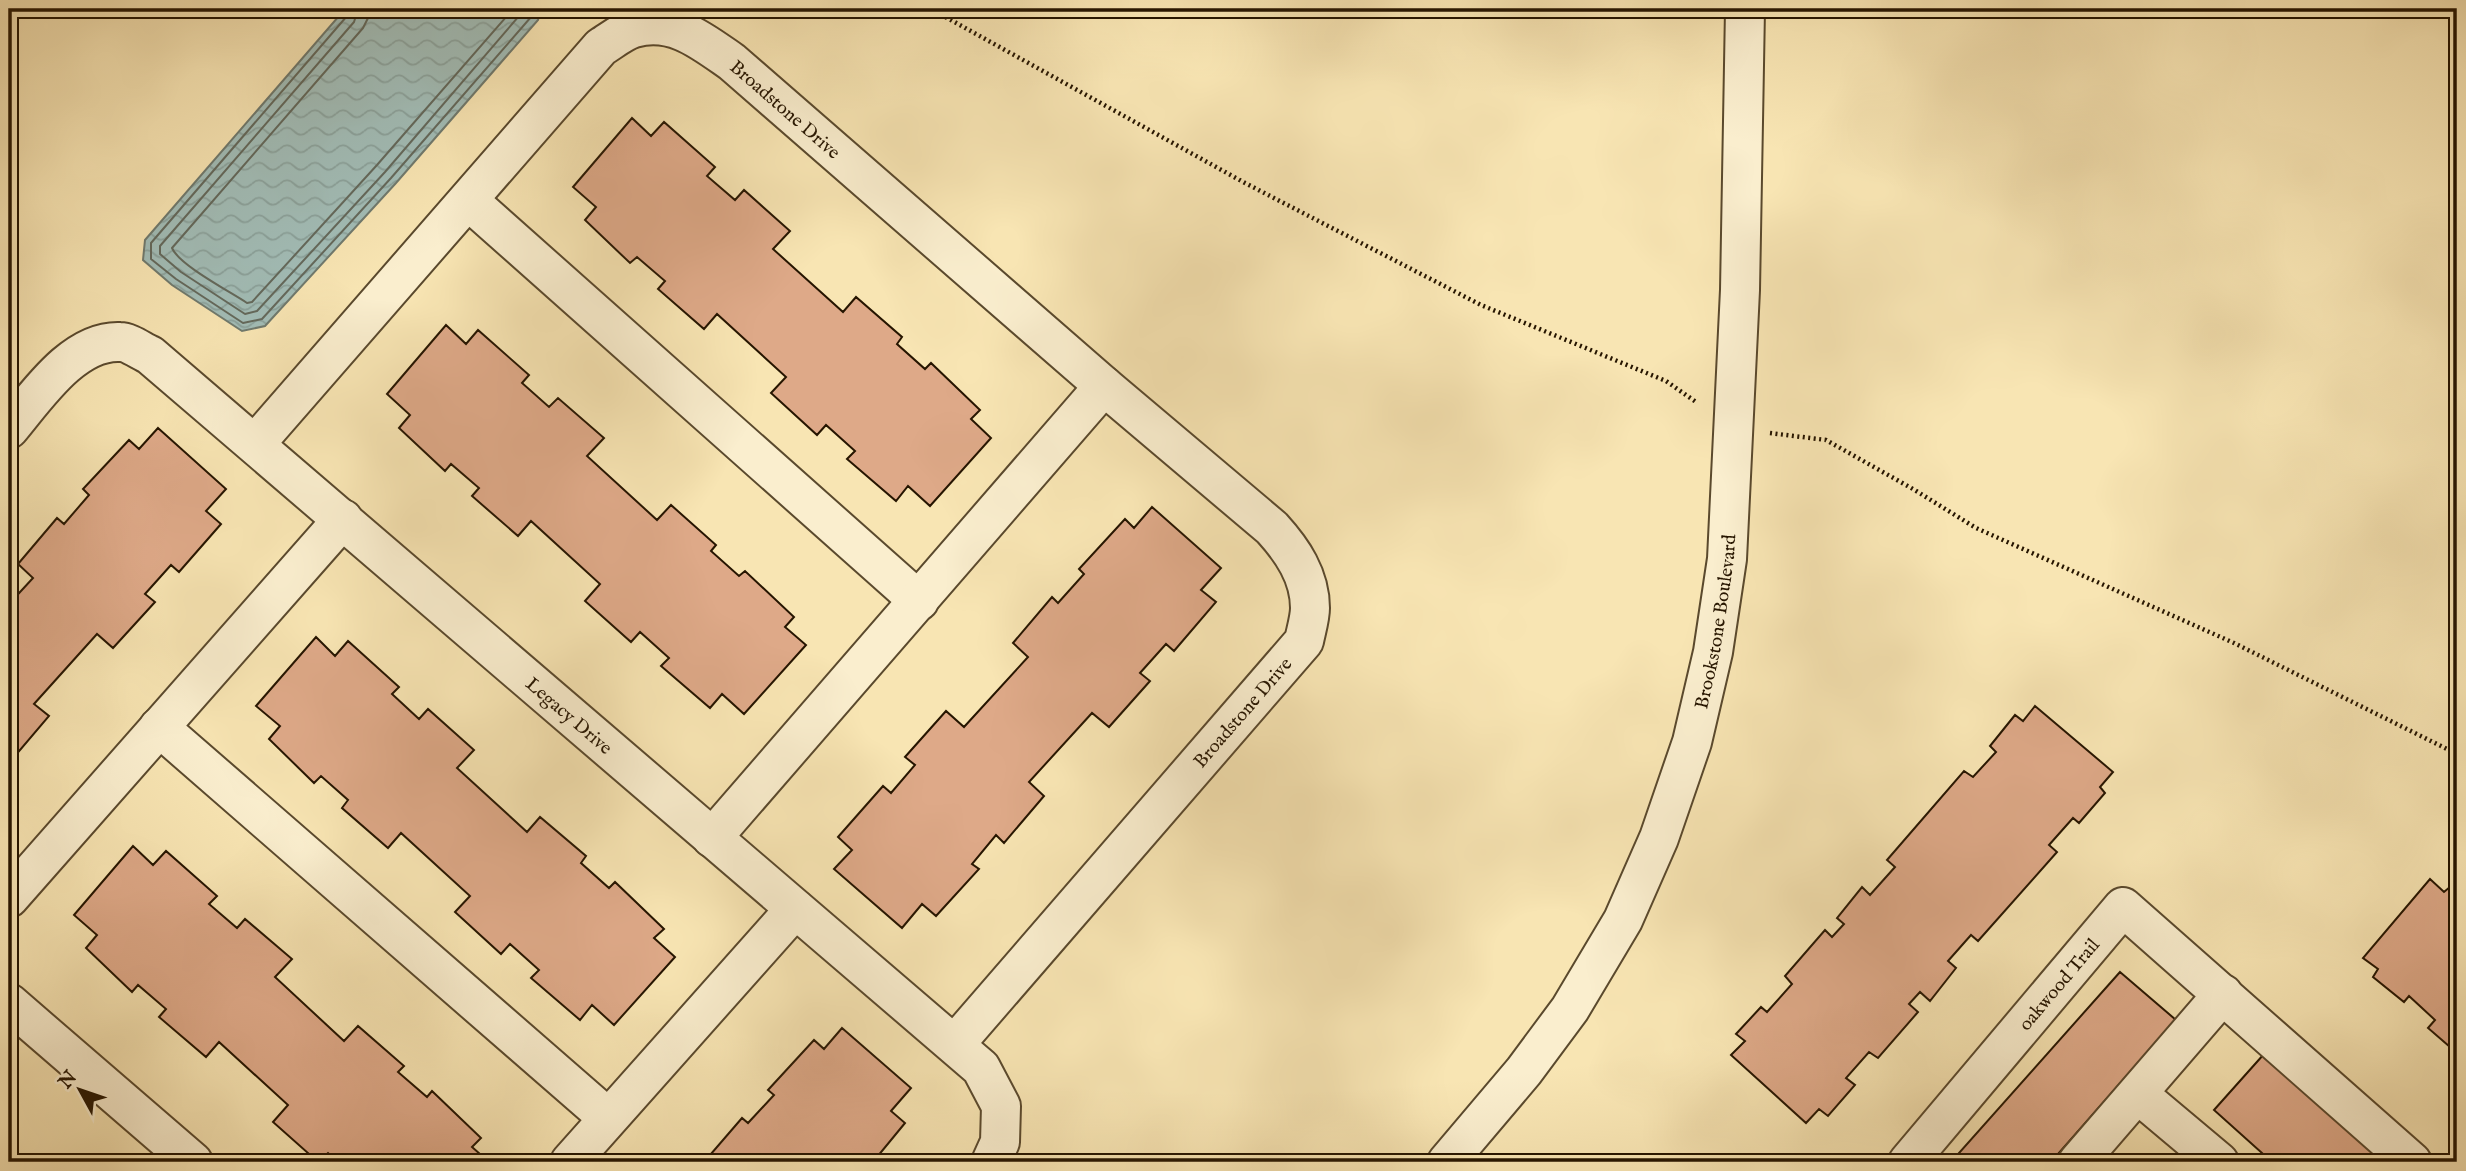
<svg xmlns="http://www.w3.org/2000/svg" width="2466" height="1171" font-family="'IM FELL English',serif">
<defs>
<pattern id="water-waves" width="16" height="10" patternUnits="userSpaceOnUse" patternTransform="scale(1.75)"><rect width="16" height="10" fill="#a2bdb7"/><path d="M0 5q4-4 8 0t8 0" fill="none" stroke="#8ba29c"/></pattern>
</defs>
<rect width="100%" height="100%" fill="#f8e5b3"/>
<filter id="stains"><feTurbulence type="fractalNoise" baseFrequency=".00286" numOctaves="4"/><feColorMatrix values="0 0 0 0 .2 0 0 0 0 .09 0 0 0 0 .02 0 0 0 .5 -.17"/></filter>
<radialGradient id="worn" r=".72"><stop offset=".6" stop-color="#630" stop-opacity="0"/><stop offset="1" stop-color="#630" stop-opacity=".3"/></radialGradient>
<!-- water -->
<path fill="url(#water-waves)" stroke="#707a6e" stroke-width="2" d="M345,9h196l-3,11 -142,163 -131,143 -23,5 -70,-46 -29,-25 2,-20z"/>
<g fill="none" stroke-linecap="round" stroke-linejoin="round">
<!-- shore -->
<path stroke="#64695c" stroke-width="2" d="M349,9l-2,7 -196,227v16l25,20 67,44 19,-4 129,-141 140,-161 3,-8
M358,9l-4,13 -194,224v8l21,18 64,42 12,-3 128,-139 140,-163
M369,9l-1,9 -5,10 -191,220c7,17 57,43 75,55l5,-1 125,-137 136,-156"/>
</g>
<!-- building -->
<path fill="#dea988" stroke="#261500" stroke-width="2" d="M632,118l19,18 13,-14 51,45 -8,9 28,24 9,-10 46,41 -17,18 70,63 13,-15 46,40 -5,7 28,25 6,-6 49,47 -9,9 20,19 -61,68 -22,-20 -12,15 -49,-42 8,-8 -29,-26 -9,10 -46,-42 15,-16 -69,-63 -13,15 -46,-40 7,-8 -28,-24 -7,6 -45,-43 11,-13 -23,-20z
M446,325l20,19 12,-14 51,45 -7,8 27,24 9,-9 46,40 -17,18 70,64 14,-15 45,40 -5,6 28,25 6,-5 49,46 -9,10 21,18 -62,69 -22,-20 -12,14 -49,-42 8,-8 -29,-26 -9,10 -46,-41 15,-17 -69,-63 -13,15 -46,-40 7,-8 -28,-24 -6,7 -46,-43 11,-13 -23,-21z
M158,428l68,61 -20,22 15,13 -42,48 -8,-7 -26,29 10,8 -42,46 -16,-14 -63,70 15,12 -40,47v-159l24,-26 -15,-14 39,-46 7,6 25,-29 -6,-6 46,-49 10,9z
M1152,507l69,61 -20,22 15,12 -42,49 -8,-7 -26,29 10,8 -41,46 -17,-14 -63,69 15,14 -40,47 -8,-8 -24,29 7,5 -43,47 -14,-12 -20,24 -68,-59 18,-19 -14,-13 45,-51 8,7 24,-28 -10,-8 41,-46 18,16 64,-70 -15,-14 39,-46 6,6 26,-29 -5,-5 46,-50 9,9z
M316,637l19,19 13,-15 51,46 -7,7 27,25 9,-10 46,41 -17,18 70,64 13,-15 46,39 -5,7 28,25 6,-6 49,47 -10,9 21,19 -61,68 -22,-20 -12,15 -49,-42 8,-8 -29,-26 -9,10 -46,-42 15,-16 -69,-63 -13,15 -46,-40 6,-8 -27,-24 -7,7 -45,-44 11,-13 -24,-20z
M2035,706l78,66 -13,15 5,6 -26,30 -6,-5 -24,27 8,7 -79,89 -7,-6 -23,26 8,7 -26,33 -10,-9 -11,12 9,8 -40,46 -9,-6 -23,26 9,7 -27,31 -9,-7 -13,14 -75,-68 14,-14 -9,-7 25,-27 6,5 25,-28 -7,-8 40,-46 7,7 12,-13 -7,-6 25,-31 8,8 25,-28 -8,-7 77,-89 9,6 23,-25 -6,-6 25,-31 8,6z
M133,846l20,19 13,-14 51,45 -8,8 28,24 8,-9 47,40 -17,18 69,64 14,-15 46,40 -6,6 29,25 5,-6 49,47 -9,9 17,15h-151l-10,-9 -10,9 -45,-40 15,-17 -69,-63 -13,15 -47,-40 7,-8 -28,-24 -6,7 -46,-44 11,-13 -23,-20z
M2430,879l14,13 7,-6 6,6v161l-29,-25 7,-8 -26,-24 -5,6 -31,-25 5,-8 -15,-11z
M2120,972l56,48 -125,142h-100z
M842,1028l69,60 -20,23 14,12 -32,39h-169l38,-44 6,5 26,-28 -6,-5 46,-50 10,9z
M2264,1054l124,108h-116l-58,-52z"/>
<g fill="none" stroke-linecap="round" stroke-linejoin="round">
<!-- minor casing -->
<g stroke="#5a492d" stroke-width="42">
<g id="minor">
<path d="M469,201l450,400"/>
<path id="s1" d="M9,429c27,-32 64,-89 111,-87 9,0 21,9 30,13l831,713 20,38 -1,36 -9,20"/>
<path id="s2" d="M255,444l346,-397c10,-6 22,-16 33,-19 39,-11 68,13 98,34l372,324 168,142c20,22 38,48 38,80 0,10 -4,23 -6,33l-349,403"/>
<path d="M159,727l449,391"/>
<path d="M712,838l392,-452"/>
<path d="M9,898l334,-379"/>
<path d="M9,1003l184,159"/>
<path d="M2138,1094l81,68"/>
<path d="M570,1162l225,-253"/>
<path id="s3" d="M1447,1162l77,-91 46,-62 53,-89 36,-82 33,-96 21,-90 14,-93 13,-269 5,-281"/>
<path id="s4" d="M1908,1162l215,-255 289,255"/>
<path d="M2078,1162l145,-168"/>
</g>
</g>
<!-- path -->
<path stroke="#261500" stroke-width="4.5" stroke-dasharray="2 3.5" stroke-linecap="butt" d="M931,9l314,174 236,122 185,76 30,21
M1770,433l56,7 87,49 63,39 258,115 223,111"/>
<!-- minor -->
<use href="#minor" stroke="#faeece" stroke-width="38"/>
</g>
<g text-anchor="middle" stroke-width="5" stroke-linejoin="round" paint-order="stroke">
<!-- street labels -->
<g font-size="19" fill="#261500" stroke="#faeece">
<text dy="7" stroke="none"><textPath href="#s2" startOffset="744">Broadstone Drive</textPath></text>
<text dy="7" stroke="none"><textPath href="#s3" startOffset="614">Brookstone Boulevard</textPath></text>
<text transform="translate(1242 712) rotate(-49)" y="7">Broadstone Drive</text>
<text dy="7" stroke="none"><textPath href="#s1" startOffset="732">Legacy Drive</textPath></text>
<text dy="7" stroke="none"><textPath href="#s4" startOffset="233">oakwood Trail</textPath></text>
</g>
</g>
<!-- margin -->
<rect width="2466" height="1171" fill="none" stroke="#f8e5b3" stroke-width="35"/>
<rect x="10" y="10" width="2445" height="1150" fill="none" stroke="#261500" stroke-width="3.5"/>
<rect x="18" y="18" width="2431" height="1136" fill="none" stroke="#261500" stroke-width="2"/>
<!-- north arrow -->
<g transform="translate(80 1090) rotate(310)" stroke="#faeece" stroke-width="5" paint-order="stroke">
<path d="M0-5L12 26L0 18L-12 26Z" fill="#261500"/>
<text y="-10" font-size="19" font-weight="bold" text-anchor="middle" fill="#261500">N</text>
</g>
<rect width="100%" height="100%" filter="url(#stains)"/>
<rect width="100%" height="100%" fill="url(#worn)"/>
</svg>
